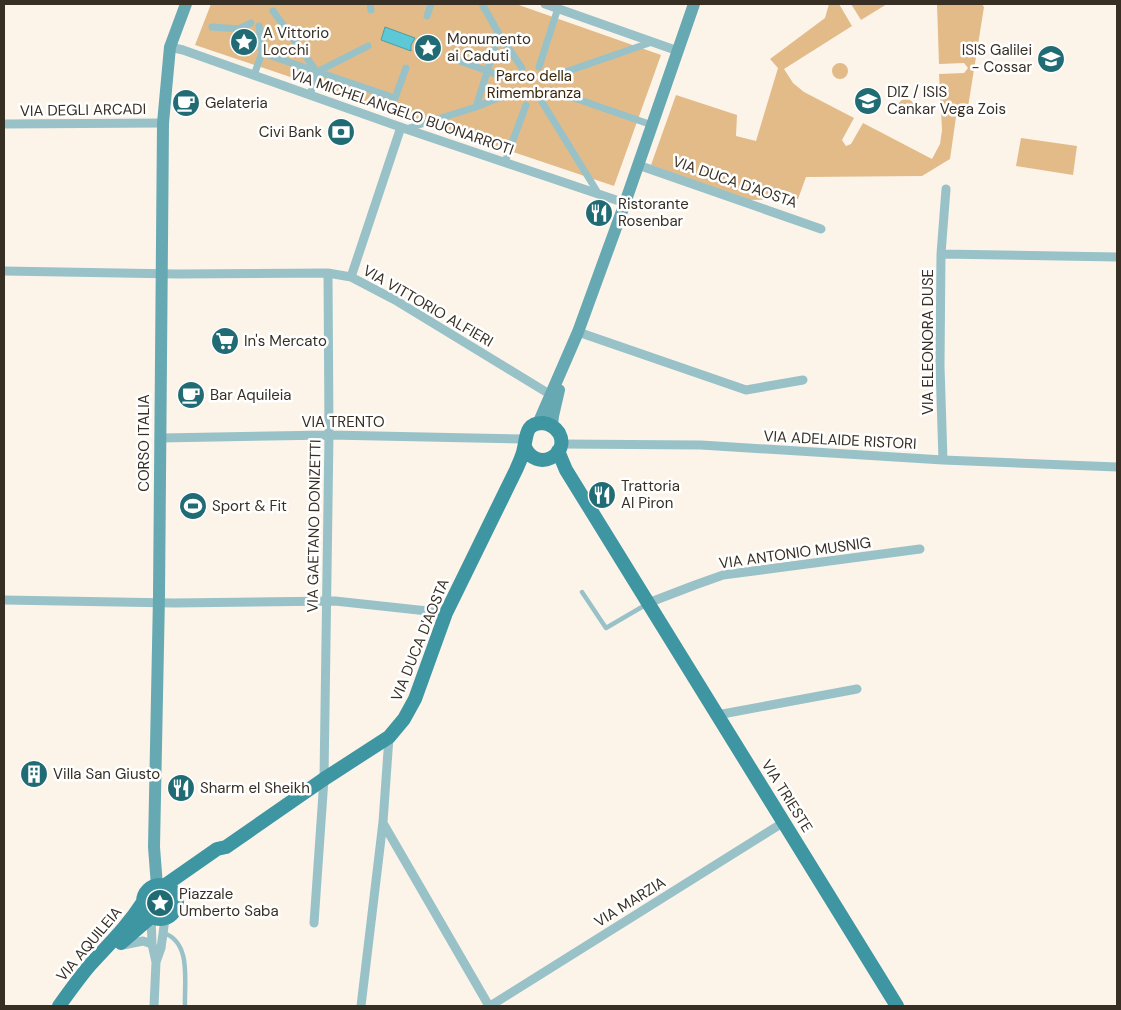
<svg xmlns="http://www.w3.org/2000/svg" width="1121" height="1010" font-family="'DM Sans',sans-serif">
<rect width="100%" height="100%" fill="#fcf4e9"/>
<!-- green -->
<path fill="#e2bb89" d="M211,4h305l145,51 -47,131 -419,-141z
M829,4h10l13,22 -68,43 9,14 11,9 50,26 -12,22 4,6 5,-2 12,-21 69,36 8,-15 2,-14 -3,-56 25,-1 4,-5 -4,-5 -25,1 -2,-60h45l2,3 -16,100 -12,10 -6,42 -28,17 -116,1 -8,22 -51,1 -96,-35 25,-70 61,20 -1,21 20,5 22,-73 -8,-9 55,-41z
M851,4h36l-26,16z
M832 71a8 8 0 1 1 16 0a8 8 0 1 1-16 0Z
M898 107a8 8 0 1 1 16 0a8 8 0 1 1-16 0Z
M1021,138l56,8 -4,29 -57,-9z"/>
<!-- water -->
<path fill="#5dc9d7" stroke="#529ba1" d="M385,27l30,11 -4,7v6l-30,-11z"/>
<g fill="none" stroke-linecap="round" stroke-linejoin="round">
<!-- service -->
<path stroke="#98c2c8" stroke-width="4.5" d="M582,592l24,36 41,-24
M164,933c28,10 20,49 21,73"/>
<!-- pedestrian -->
<path stroke="#98c2c8" stroke-width="7" d="M370,4l1,6
M482,4l17,30 23,34
M273,11l44,61 51,-26
M427,16l4,-12
M212,27l27,2 12,-6
M262,53l133,45 11,-30
M457,60l55,20
M539,67l19,-59
M254,75l8,-22 -3,-27
M551,77l101,-35
M551,90l101,35
M310,95l7,-23
M542,102l56,91
M476,107l23,-73
M406,129l70,-22 37,-15
M505,162l21,-57"/>
<!-- minor -->
<path stroke="#98c2c8" stroke-width="9" d="M545,4l133,47
M170,47l13,3 223,79 219,74
M4,124l159,-1
M638,165l183,64
M941,254l176,3
M4,271l173,3 151,-1 23,4 44,23 156,95
M351,277l50,-150
M578,332l168,58 57,-10
M161,438l168,-3 195,4
M561,444l140,1 242,15 174,7
M943,460l-3,-94 1,-112 5,-65
M4,600l170,3 161,-2 111,12
M648,603l47,-18 28,-10 197,-26
M717,715l140,-26
M383,823l106,183
M151,917l1,27 4,18 -2,44
M314,923l10,-144 5,-344 -1,-162
M123,945l20,-4 9,3
M156,962l5,-14 4,-29
M361,1006l22,-184 6,-85
M490,1006l294,-184"/>
<!-- secondary -->
<path stroke="#67a9b2" stroke-width="12" d="M538,424l40,-92 47,-129 69,-199
M552,426l1,-10 6,-26
M157,886l-3,-39 5,-251 4,-473 7,-76 16,-43"/>
<!-- primary -->
<path stroke="#3d96a2" stroke-width="14" d="M558,451l8,19 331,536
M143 902a17 17 0 1 1 34 0a17 17 0 1 1-34 0Z
M164,886l53,-37 9,-2 98,-68 65,-42 15,-18 11,-20 31,-86 70,-143c3,-7 7,-15 8,-22 3,-12 1,-25 19,-25 7,1 12,4 16,10 12,22 -23,40 -34,14
M121,943l30,-26
M59,1006c10,-14 20,-28 31,-41 20,-22 37,-38 53,-63"/>
</g>
<!-- icons -->
<defs>
<g id="sight-disc" transform="scale(1.4375)"><circle r="9.5" fill="#216b74" stroke="#fff"/><path d="M0-6L1.8-2.2L6-1.7L2.9 1.2L3.7 5.4L0 3.3L-3.7 5.4L-2.9 1.2L-6-1.7L-1.8-2.2Z" fill="#fff"/></g>
<g id="school-disc" transform="scale(1.4375)"><circle r="9.5" fill="#216b74" stroke="#fff"/><path d="M0-5L7-2L0 1L-7-2ZM-4 1L0 2.5L4 1V4Q0 6-4 4Z" fill="#fff"/></g>
<g id="cafe-disc" transform="scale(1.4375)"><circle r="9.5" fill="#216b74" stroke="#fff"/><path d="M-5.5-4.5H6V0H3Q3 3.5 0 3.5H-2.5Q-5.5 3.5-5.5 0ZM3-3.2v2h1.7v-2ZM-6 4.5H4V6H-6Z" fill="#fff"/></g>
<g id="bank-disc" transform="scale(1.4375)"><circle r="9.5" fill="#216b74" stroke="#fff"/><path d="M-6-4H6V4H-6ZM0-2.3a2.3 2.3 0 1 0 0 4.6a2.3 2.3 0 1 0 0-4.6Z" fill="#fff"/></g>
<g id="restaurant-disc" transform="scale(1.4375)"><circle r="9.5" fill="#216b74" stroke="#fff"/><path d="M-5-6h1v4h1v-4h1v4h1v-4h1v5L-1.5 .5V6h-2V.5L-5-1ZM5-6V6H3V1.5H1.5Q1.5-4 5-6Z" fill="#fff"/></g>
<g id="supermarket-disc" transform="scale(1.4375)"><circle r="9.5" fill="#216b74" stroke="#fff"/><path d="M-6-5.5h2.5l.6 2H6L4.5 2H-2.5L-4.4-4H-6ZM-1.5 3.2a1.3 1.3 0 1 0 .1 0ZM3 3.2a1.3 1.3 0 1 0 .1 0Z" fill="#fff"/></g>
<g id="stadium-disc" transform="scale(1.4375)"><circle r="9.5" fill="#216b74" stroke="#fff"/><path d="M0-5a6.5 5 0 1 0 0 10a6.5 5 0 1 0 0-10ZM-3.5-1.8h7v3.6h-7Z" fill="#fff"/></g>
<g id="building-disc" transform="scale(1.4375)"><circle r="9.5" fill="#216b74" stroke="#fff"/><path d="M-4-6H4V6H1V3H-1V6H-4ZM-2.5-4.3h1.7v1.8h-1.7ZM.8-4.3h1.7v1.8H.8ZM-2.5-1h1.7V.8h-1.7ZM.8-1h1.7V.8H.8Z" fill="#fff"/></g>
</defs>
<g fill-rule="evenodd">
<use href="#sight-disc" x="244" y="42"/>
<use href="#sight-disc" x="428" y="48"/>
<use href="#school-disc" x="1051" y="59"/>
<use href="#school-disc" x="868" y="101"/>
<use href="#cafe-disc" x="186" y="103"/>
<use href="#bank-disc" x="341" y="132"/>
<use href="#restaurant-disc" x="599" y="213"/>
<use href="#supermarket-disc" x="225" y="341"/>
<use href="#cafe-disc" x="191" y="395"/>
<use href="#restaurant-disc" x="602" y="495"/>
<use href="#stadium-disc" x="193" y="506"/>
<use href="#building-disc" x="34" y="774"/>
<use href="#restaurant-disc" x="181" y="788"/>
<use href="#sight-disc" x="160" y="903"/>
</g>
<g text-anchor="middle" stroke-width="5" stroke-linejoin="round" paint-order="stroke">
<!-- poi labels -->
<g font-size="15" fill="#372f24" stroke="#fff" text-anchor="start">
<text x="263" y="38">A Vittorio<tspan x="263" dy="17">Locchi</tspan></text>
<text x="447" y="44">Monumento<tspan x="447" dy="17">ai Caduti</tspan></text>
<text x="1032" y="55" text-anchor="end">ISIS Galilei<tspan x="1032" dy="17">- Cossar</tspan></text>
<text x="887" y="97">DIZ / ISIS<tspan x="887" dy="17">Cankar Vega Zois</tspan></text>
<text x="205" y="108">Gelateria</text>
<text x="322" y="137" text-anchor="end">Civi Bank</text>
<text x="618" y="209">Ristorante<tspan x="618" dy="17">Rosenbar</tspan></text>
<text x="244" y="346">In's Mercato</text>
<text x="210" y="400">Bar Aquileia</text>
<text x="621" y="491">Trattoria<tspan x="621" dy="17">Al Piron</tspan></text>
<text x="212" y="511">Sport &amp; Fit</text>
<text x="53" y="779">Villa San Giusto</text>
<text x="200" y="793">Sharm el Sheikh</text>
<text x="179" y="899">Piazzale<tspan x="179" dy="17">Umberto Saba</tspan></text>
</g>
<!-- park labels -->
<g font-size="15" fill="#3a2608" stroke="#fff">
<text x="534" y="81">Parco della<tspan x="534" dy="17">Rimembranza</tspan></text>
</g>
<!-- street labels -->
<g font-size="15" fill="#372f24" stroke="#fff">
<text transform="translate(83 110) rotate(-1)" y="5">VIA DEGLI ARCADI</text>
<text transform="translate(402 112) rotate(19)" y="5">VIA MICHELANGELO BUONARROTI</text>
<text transform="translate(735 182) rotate(19)" y="5">VIA DUCA D'AOSTA</text>
<text transform="translate(428 306) rotate(30)" y="5">VIA VITTORIO ALFIERI</text>
<text transform="translate(928 342) rotate(-90)" y="5">VIA ELEONORA DUSE</text>
<text x="343" y="427">VIA TRENTO</text>
<text transform="translate(840 440) rotate(3)" y="5">VIA ADELAIDE RISTORI</text>
<text transform="translate(144 443) rotate(-90)" y="5">CORSO ITALIA</text>
<text transform="translate(314 526) rotate(-89)" y="5">VIA GAETANO DONIZETTI</text>
<text transform="translate(795 553) rotate(-8)" y="5">VIA ANTONIO MUSNIG</text>
<text transform="translate(420 640) rotate(-68)" y="5">VIA DUCA D'AOSTA</text>
<text transform="translate(787 796) rotate(58)" y="5">VIA TRIESTE</text>
<text transform="translate(630 902) rotate(-32)" y="5">VIA MARZIA</text>
<text transform="translate(89 944) rotate(-50)" y="5">VIA AQUILEIA</text>
</g>
</g>
<!-- border -->
<rect width="1121" height="1010" fill="none" stroke="#372f24" stroke-width="10"/>
</svg>
